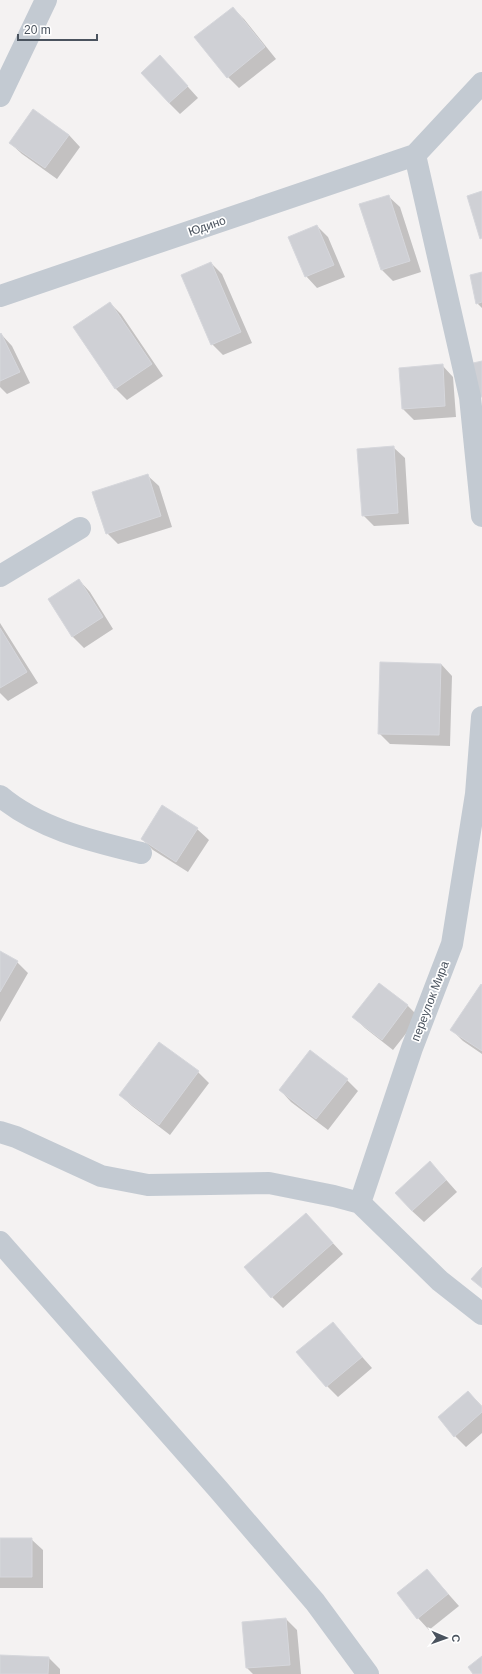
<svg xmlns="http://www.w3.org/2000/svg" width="482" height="1674" font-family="Arial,sans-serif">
<rect width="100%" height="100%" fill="#f4f2f2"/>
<!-- shadow -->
<path fill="#0003" d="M233,8l11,11 32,40 -37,29 -11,-11z
M171,68l27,30 -18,16 -11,-11z
M33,110l36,25 11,12 -23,32 -35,-25 -12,-11z
M388,196l12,11 21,65 -28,9 -11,-11 -21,-65z
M317,226l11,11 17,40 -28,11 -11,-12z
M211,263l11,11 30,69 -29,12 -11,-11z
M482,273v35l-5,-5z
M110,303l11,11 42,62 -36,24 -11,-11 -42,-62z
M1,334l11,12 18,37 -23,11 -7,-7z
M442,365l11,12 3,40 -42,3 -11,-11z
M393,447l12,11 4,66 -35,2 -11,-11z
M147,475l12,11 13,41 -54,17 -11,-11z
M79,580l11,12 23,37 -29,19 -12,-12z
M0,623l38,60 -30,18 -8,-8z
M441,664l11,12 -2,70 -60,-2 -11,-11z
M197,829l12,11 -21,32 -35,-22 -11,-11z
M0,952l17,10 11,11 -28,49z
M380,984l28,22 11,11 -26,33 -28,-22 -11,-11z
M482,986v68l-19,-13 -11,-11z
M198,1072l11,11 -39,52 -38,-29 -12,-11z
M347,1080l11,11 -30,39 -37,-28 -11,-12z
M441,1174l16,18 -33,30 -12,-11z
M306,1214l37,40 -60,54 -11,-11z
M332,1323l40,45 -34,29 -11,-11z
M468,1392l14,14v27l-16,14 -11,-11z
M0,1539h31l12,11v38h-43z
M427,1570l32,36 -30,24 -11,-12 -20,-25z
M286,1619l11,11 4,44h-48l-6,-6z
M0,1656l49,2 11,11v5h-60z"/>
<!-- building -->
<path fill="#cfd0d5" stroke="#d6d7dc" d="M233,7l32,40 -38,31 -33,-41z
M160,55l28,31 -19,17 -28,-30z
M33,109l36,26 -24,33 -36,-25z
M482,191v47l-2,1 -13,-43z
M389,195l21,66 -29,9 -22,-66z
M317,225l17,40 -29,12 -17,-40z
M211,262l30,70 -30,13 -30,-70z
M482,272v30l-6,2 -6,-29z
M110,302l42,62 -37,25 -42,-62z
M1,333l19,39 -20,9v-47z
M482,361v36h-3l-6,-34z
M443,364l2,42 -43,3 -3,-41z
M394,446l4,67 -36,3 -5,-67z
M148,474l13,42 -55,18 -14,-42z
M79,579l24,38 -31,20 -24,-38z
M0,628l27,44 -27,16z
M380,662l61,2 -2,71 -61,-1z
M162,805l36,23 -22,34 -35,-23z
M0,951l18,10 -18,31z
M379,983l29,22 -26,35 -30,-23z
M481,984l1,1v66l-32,-21z
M159,1042l40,29 -40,54 -40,-30z
M310,1050l38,29 -32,40 -37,-29z
M430,1161l16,19 -34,31 -17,-18z
M306,1213l27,30 -62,55 -27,-31z
M482,1267v21l-11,-9z
M333,1322l29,35 -36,30 -30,-35z
M468,1391l14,16v5l-28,25 -16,-20z
M0,1538h32v39h-32z
M427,1569l21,25 -31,25 -20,-26z
M286,1618l4,47 -44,3 -4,-46z
M0,1655l49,2 -1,17h-48z
M482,1656v18h-9l-5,-7z"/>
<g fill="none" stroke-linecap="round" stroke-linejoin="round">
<!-- minor -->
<path stroke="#c3cad2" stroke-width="22" d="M0,96l46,-96
M415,155l55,242 12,119
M0,296l415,-141 67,-72
M0,576l80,-48
M0,796c39,33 92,45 141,57
M0,1132l16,5 85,39 47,9 121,-2 65,13 26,7 80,78 42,33
M360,1203l52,-155 40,-104 24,-150 6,-77
M0,1242l218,247 97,113 53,72"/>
</g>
<g text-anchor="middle" stroke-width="3.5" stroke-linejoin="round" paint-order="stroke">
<!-- street labels -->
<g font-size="12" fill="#4a535e" stroke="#fff">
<text transform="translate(207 226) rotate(-19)" y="4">Юдино</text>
<text transform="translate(430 1001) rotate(-69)" y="4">переулок Мира</text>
</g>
</g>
<!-- north arrow -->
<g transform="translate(446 1638) rotate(92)" stroke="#ffffff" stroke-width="3" paint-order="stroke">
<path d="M0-3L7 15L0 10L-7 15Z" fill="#4a535e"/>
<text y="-6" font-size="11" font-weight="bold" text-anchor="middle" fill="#4a535e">С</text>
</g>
<!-- scale -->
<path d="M18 34v6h79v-6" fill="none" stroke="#4a535e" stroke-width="2"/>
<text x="24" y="34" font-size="12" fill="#4a535e" stroke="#ffffff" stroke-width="3" paint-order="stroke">20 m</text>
</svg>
